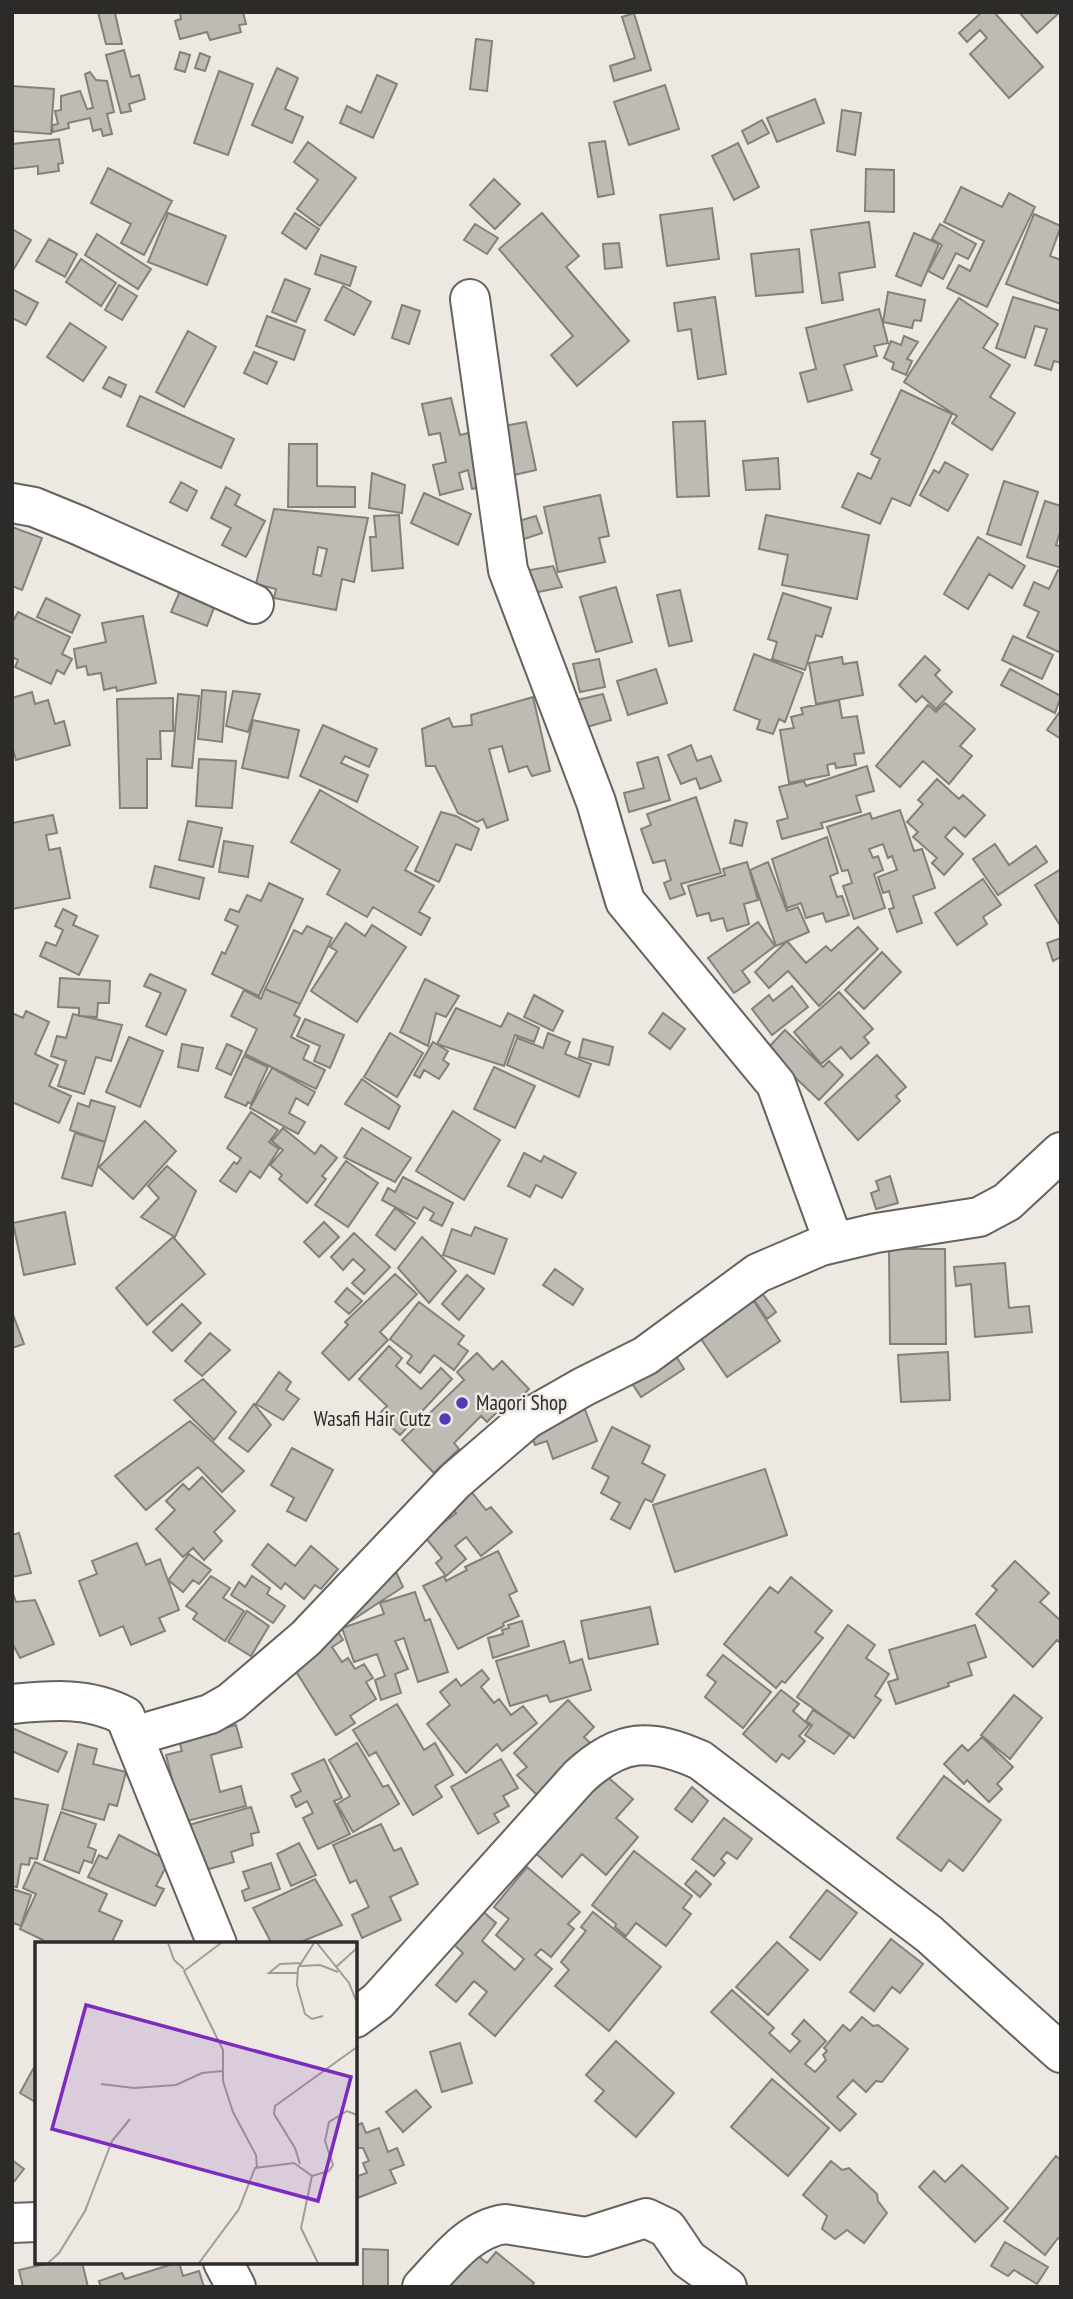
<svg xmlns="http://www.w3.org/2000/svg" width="1073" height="2299" font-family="'PT Sans Narrow',sans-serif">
<rect width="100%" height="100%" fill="#ede8e2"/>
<!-- building -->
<path fill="#bebab4" stroke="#84807a" stroke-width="2" fill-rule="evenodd" d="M98,12l17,1 7,31h-16z
M180,12h63l3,12 -7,1 2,7 -31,8 -3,-8 -27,7 -5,-18 6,-2z
M982,12h12l49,55 -34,31 -39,-44 17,-16 -7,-8 -13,12 -8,-9z
M1019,12h41l-23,21z
M634,13l17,57 -37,11 -4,-15 25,-8 -13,-41z
M476,39l16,2 -5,50 -17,-2z
M124,50l7,27 8,-2 6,24 -16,5 2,7 -10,2 -15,-58z
M180,52l10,3 -5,17 -10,-3z
M200,53l10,4 -5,14 -10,-3z
M277,68l21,10 -13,31 18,8 -11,26 -40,-18z
M219,71l34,13 -25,71 -34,-12z
M90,72l6,8 11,1 7,31 -7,2 5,20 -9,2 -2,-7 -8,2 -3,-13 -22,5 1,5 -16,4 -1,-7 6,-1 -3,-13 6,-1v-14l19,-5 7,18 6,-1 -8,-34z
M377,75l20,9 -24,54 -33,-15 7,-17 14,7z
M665,85l14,44 -50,16 -15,-43z
M12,86l42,3 -3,45 -39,-3z
M815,99l9,24 -47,19 -10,-24z
M842,110l19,3 -6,42 -18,-4z
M762,120l7,13 -21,11 -6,-13z
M59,139l4,24 -5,1 1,7 -21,3v-8l-26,3v-25z
M605,141l9,53 -16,3 -9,-54z
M308,142l48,36 -36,48 -23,-17 21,-29 -24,-18z
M738,143l21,44 -25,13 -22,-44z
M108,168l64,33 -28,54 -23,-12 10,-19 -40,-21z
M866,169l28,1v42l-29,-1z
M494,179l26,25 -25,25 -25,-24z
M961,187l41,20 7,-14 26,14 -48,100 -40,-19 12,-23 11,6 14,-30 -40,-19z
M712,208l7,51 -52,7 -7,-51z
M168,213l58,23 -19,49 -59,-23z
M295,213l24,16 -13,20 -24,-16z
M542,213l37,43 -13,11 63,74 -52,45 -26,-31 22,-19 -74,-87z
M1034,214l27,12 -11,30 11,4v44l-55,-20z
M869,222l6,45 -36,6 4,27 -21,3 -11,-73z
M475,224l23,14 -11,16 -23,-14z
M940,224l36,20 -8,15 -12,-6 -13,26 -15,-8 14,-26 -10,-6z
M12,229l19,11 -19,32z
M914,233l25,11 -18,42 -25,-10z
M97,234l54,35 -13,20 -53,-34z
M49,239l28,15 -12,23 -29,-16z
M619,243l3,24 -17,2 -2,-25z
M799,249l4,43 -47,4 -5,-42z
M321,255l35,12 -6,19 -35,-12z
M81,259l35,24 -15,23 -35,-24z
M285,279l25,10 -14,33 -24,-10z
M119,285l18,11 -15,24 -17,-10z
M343,286l28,16 -17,33 -29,-15z
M12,289l26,14 -12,22 -14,-7z
M888,292l37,8 -4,21 -7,-1 -2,8 -29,-6z
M715,297l11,77 -28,5 -7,-50 -13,2 -4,-28z
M1013,297l48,14v52l-7,-2 -3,9 -16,-5 12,-36 -12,-3 -10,32 -29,-10z
M959,298l39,26 -15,24 27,17 -20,32 25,16 -23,37 -40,-27 5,-7 -53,-34z
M402,305l18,6 -11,33 -17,-6z
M879,309l9,34 -14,3 3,10 -33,9 8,25 -44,12 -8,-29 16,-4 -10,-41z
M267,316l38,14 -11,30 -38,-14z
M70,323l36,24 -23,34 -36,-24z
M188,331l28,16 -32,60 -28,-15z
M904,336l14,6 -11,17 5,2 -6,14 -14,-6 2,-6 -10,-5 7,-17 10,4z
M254,352l23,10 -10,22 -23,-11z
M109,377l17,8 -5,12 -18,-9z
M901,390l51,24 -42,92 -18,-8 -12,26 -38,-17 16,-34 13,6 9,-20 -9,-5z
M140,396l94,43 -13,29 -94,-42z
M451,398l9,37 30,-7 12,54 -30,7 -4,-19 -9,3 4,16 -23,6 -7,-30 13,-3 -6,-29 -11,2 -7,-31z
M705,421l4,75 -32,1 -4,-75z
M526,422l10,48 -22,5 -10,-49z
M289,444h28v42l38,1v20h-67z
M778,458l2,31 -34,1 -3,-29z
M945,462l23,13 -20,36 -28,-16 14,-25 5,3z
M372,473l33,12 -3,28 -33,-5z
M1004,481l34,11 -17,53 -34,-11z
M181,482l16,9 -10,20 -17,-9z
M226,487l14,8 -5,10 30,16 -19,36 -24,-12 9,-17 -20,-10z
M424,493l47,21 -13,31 -47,-22z
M600,495l9,41 -10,2 6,24 -47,10 -14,-65z
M1045,501l16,5v23l-5,16 5,2v21l-34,-11z
M274,509l94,9 -14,64 -12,-3 -6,31 -62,-12 2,-9 -20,-5zM318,547l9,2 -6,27 -8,-2z
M399,515l4,53 -31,3 -2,-34h6l-2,-21z
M766,515l103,20 -12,64 -75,-14 6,-30 -29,-6z
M536,516l6,17 -21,7 -6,-18z
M12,527l30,11 -20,52 -10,-4z
M978,537l47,29 -13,22 -23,-14 -21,35 -24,-15z
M553,566l9,21 -33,7 -5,-23z
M1058,570l3,2v81l-34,-16 12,-25 -15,-7 10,-23 15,7z
M616,587l16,55 -36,10 -16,-55z
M680,590l12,51 -23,5 -12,-51z
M180,591l35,14 -8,21 -36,-14z
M783,593l48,15 -9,29 -6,-2 -11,35 -33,-11 5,-17 -9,-3z
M46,598l34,17 -8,18 -35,-16z
M18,612l52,25 -8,17 10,5 -8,15 -7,-4 -6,14 -36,-17 3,-7 -6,-3v-34z
M143,616l13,67 -39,8 -1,-4 -12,3 -3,-17 -13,2 -2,-9 -9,2 -3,-19 32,-7 -4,-19z
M1013,636l40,19 -11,24 -40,-19z
M754,654l49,19 -18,49 -6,-3 -6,15 -16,-5 3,-9 -26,-10z
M925,656l15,14 -5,5 17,17 -16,17 -14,-13 -6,6 -17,-17z
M842,657l1,7 14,-2 6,33 -47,9 -7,-41z
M599,659l6,28 -25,5 -7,-28z
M656,669l11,34 -39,12 -11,-34z
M1010,669l51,27 -6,17 -54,-28z
M202,690l24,2 -4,50 -24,-3z
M233,691l27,3 -12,38 -22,-6z
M32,692l3,12 13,-4 7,24 9,-3 6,24 -54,15 -4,-14v-48z
M178,694l21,2 -7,72 -20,-2z
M603,694l8,26 -31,9 -7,-28z
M533,697l17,74 -18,5 -5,-10 -18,6 -7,-26 -13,3 19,71 -21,8 -4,-9 -6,3 -19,-9 -23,-47h-9l-4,-37 27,-11 4,9 19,-2 -1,-10z
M173,698v33h-13l1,28h-14v49h-27l-3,-109z
M839,700l3,18 15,-2 7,37 -10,1 2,11 -20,3 -1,-5 -8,2 2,10 -40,8 -9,-53 14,-2 -3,-11 12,-3 -2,-6z
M945,703l30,26 -15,17 12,10 -23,28 -26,-23 -23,26 -24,-21 52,-61 8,7z
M1061,710v29l-14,-9z
M253,720l46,10 -11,48 -46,-10z
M323,725l54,24 -8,18 -24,-11 -4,7 27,12 -11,27 -57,-26z
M691,745l6,16 14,-5 10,25 -21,8 -4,-11 -15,6 -13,-29z
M658,757l12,43 -41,12 -5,-19 20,-5 -7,-25z
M199,759l37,2 -4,47 -36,-2z
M867,766l7,25 -18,5 5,16 -40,11 2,5 -41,11 -5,-18 11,-3 -9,-31 25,-6 2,5z
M937,779l22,20 4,-4 22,20 -20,22 -11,-10 -9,10 18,17 -19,21 -12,-12 5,-5 -24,-21 5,-5 -11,-10 16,-18 -5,-4z
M320,790l98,57 -13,23 29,16 -15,26 11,6 -9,17 -48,-28 -6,10 -40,-23 13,-24 -49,-28z
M696,797l25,76 -40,11 4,10 -15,5 -6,-16 7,-3 -6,-20 -12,3 -12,-34 10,-4 -4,-11z
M900,810l14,41 8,-2 13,39 -22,8 9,27 -25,9 -8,-23 5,-1 -5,-17 -6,2 -5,-16 19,-7 -5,-14 -4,2 -5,-14 -14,5 4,9 5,-2 5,14 -9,4 11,34 -31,11 -11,-33 9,-3 -4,-13 -6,1 -15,-44 43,-14 2,6z
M441,812l15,4 23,13 -8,21 -15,-6 -17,38 -24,-11z
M53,815l4,18 -11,2 3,15 11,-2 10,50 -58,11v-86z
M735,820l12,3 -5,23 -12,-3z
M188,821l34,7 -9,39 -34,-7z
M827,837l11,36 -8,3 7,21 5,-1 7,19 -23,7 -3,-9 -17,5 -5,-15 -14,5 -15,-49z
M224,841l29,5 -5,31 -29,-5z
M995,844l14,21 27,-19 11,16 -49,33 -25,-36z
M747,862l11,38 -14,4 5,20 -22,7 -4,-13 -12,3 -2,-8 -12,3 -9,-30 37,-11 -2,-6z
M768,862l19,49 11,-4 11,25 -33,14 -26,-76z
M155,866l49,12 -5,21 -49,-12z
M1061,869v58l-26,-42z
M983,879l18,26 -18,12 4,7 -30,21 -22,-32z
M269,883l34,16 -44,97 -47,-22 10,-22 3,2 13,-28 -13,-6 5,-11 9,3 8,-17 14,6z
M63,909l14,7 -4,9 25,11 -19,39 -39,-19 6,-14 10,4 7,-16 -8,-4z
M758,922l17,24 -33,25 8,11 -16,11 -26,-35z
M346,923l19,13 7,-11 34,22 -49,75 -46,-31 26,-40 -7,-4z
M307,926l25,12 -32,66 -35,-15 29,-59 8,4z
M858,927l20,22 -59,57 -31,-35 -19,17 -14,-16 32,-31 19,22 20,-17 5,5z
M1061,938v19l-8,4 -6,-18z
M882,952l19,20 -37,37 -19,-19z
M150,974l36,16 -20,45 -20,-9 15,-33 -17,-7z
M60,978l50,3 -1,22h-11l-1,14 -18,-1v-8l-21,-1z
M425,979l34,17 -13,21 -10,-4 -8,33 -28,-14z
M792,986l16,21 -36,28 -20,-26 17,-14 4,6z
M265,989l35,15 -6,11 6,3 -9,19 18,9 -6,13 22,11 -9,19 -71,-35 12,-25 -26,-13 13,-26 17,9z
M839,992l34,37 -9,8 5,6 -18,16 -10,-12 -20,17 -27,-32z
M534,995l29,16 -10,20 -29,-14z
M456,1008l45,19 7,-14 31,15 -5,14 -19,-7 -11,31 -67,-22z
M26,1011l23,11 -14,32 23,11 -9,21 22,10 -12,27 -47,-21v-89l11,5z
M663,1013l22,16 -15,20 -21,-16z
M73,1014l49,11 -11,36 -15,-4 -12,37 -26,-8 8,-25 -15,-5 6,-20 9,2z
M305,1019l39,16 -14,33 -16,-7 6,-15 -23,-10z
M785,1030l38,37 6,-6 14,14 -24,25 -53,-50z
M390,1033l33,20 -26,44 -33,-20z
M548,1033l22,9 -5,12 26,10 -12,33 -72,-32 10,-27 26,10z
M129,1037l34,14 -23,56 -34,-15z
M583,1039l30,8 -4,18 -30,-8z
M433,1042l15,9 -5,9 6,4 -10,15 -15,-9 -4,8 -6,-3z
M182,1044l21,4 -5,23 -20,-4z
M227,1044l15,7 -11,24 -15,-7z
M877,1055l29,32 -10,9 4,5 -42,39 -33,-37z
M244,1056l24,11 -17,37 -3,-2 -2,4 -21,-9z
M494,1067l41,19 -20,42 -41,-19z
M272,1068l43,24 -7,13 -12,-7 -7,15 16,9 -7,12 -48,-26z
M362,1079l38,27 -11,23 -44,-25z
M91,1100l24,7 -10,35 -35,-12 8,-27 11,4z
M453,1111l47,29 -36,60 -48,-29z
M251,1112l27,18 -9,12 10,7 -19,29 -10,-7 -14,21 -16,-11 14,-19 3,2 4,-6 -14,-10z
M145,1121l31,30 -43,48 -34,-32z
M283,1128l32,26 6,-9 16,13 -15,18 4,3 -19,24 -28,-24 3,-4 -12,-10 13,-15 -11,-9z
M362,1128l49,30 -16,24 -51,-25z
M75,1133l30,9 -13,44 -30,-8z
M524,1153l17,9 3,-6 32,17 -14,25 -26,-13 -6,12 -22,-11z
M346,1161l32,22 -30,44 -33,-22z
M167,1166l29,25 -21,46 -34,-20 18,-19 -11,-12z
M890,1176l8,27 -22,6 -5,-16 8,-3 -3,-9z
M403,1177l50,26 -11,23 -12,-6 4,-7 -10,-6 -7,12 -35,-19 6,-12 7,4z
M395,1208l20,15 -20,27 -19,-15z
M65,1212l10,52 -51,11 -11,-52z
M324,1222l15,15 -20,20 -15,-15z
M475,1227l32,12 -13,35 -51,-19 9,-26 19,7z
M354,1233l36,34 -26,27 -12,-11 13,-13 -12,-11 -10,11 -12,-13z
M173,1237l32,37 -58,51 -31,-37z
M422,1237l34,34 -27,32 -31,-35z
M889,1249h56l1,95h-56z
M1005,1263l4,45 20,-2 3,26 -57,5 -4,-53 -15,2 -2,-19z
M555,1269l28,20 -10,16 -30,-20z
M395,1274l22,20 -37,38 8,8 -39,40 -27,-27 26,-28 -3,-3z
M467,1275l17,14 -25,31 -17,-16z
M347,1288l15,13 -13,13 -14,-12z
M762,1293l14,19 -9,7 -13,-19z
M753,1300l27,41 -53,36 -28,-41z
M419,1302l45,34 -6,8 10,7 -14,19 -20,-15 -14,18 -13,-10 5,-7 -22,-17z
M182,1304l19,19 -29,28 -19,-19z
M12,1312l12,32 -12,4z
M210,1333l20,17 -28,26 -17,-15z
M668,1343l16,26 -43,28 -17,-26z
M389,1346l13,12 -6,8 25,23 20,-21 11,11 -52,56 -22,-20 9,-9 -28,-27z
M948,1352l2,48 -49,2 -3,-47z
M477,1353l16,17 9,-9 27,28 -16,16 -4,-5 -22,22 -6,-6 -27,27 5,6 -25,24 -32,-33 62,-60 -7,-8z
M279,1372l12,10 -5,8 13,9 -16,21 -27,-16z
M203,1379l33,33 -22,28 -40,-40z
M254,1404l17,21 -23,27 -19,-14z
M584,1407l13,34 -44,18 -6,-18 -12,4 -7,-16z
M190,1421l54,50 -22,21 -24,-25 -52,43 -31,-34z
M612,1427l38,19 -8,17 23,12 -13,27 -7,-3 -15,30 -19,-10 9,-16 -19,-10 8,-16 -17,-9z
M292,1448l41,22 -27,51 -19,-10 7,-13 -23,-13z
M765,1469l22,66 -112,37 -22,-67z
M202,1477l33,34 -21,21 8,9 -18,19 -11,-12 -10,9 -27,-28 19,-19 -9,-9 17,-17 6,6z
M466,1485l20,25 5,-3 21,25 -31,24 -15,-19 -11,9 11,13 -20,17 -10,-13 6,-5 -17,-21 31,-24 -10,-11z
M19,1533l12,40 -19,4v-42z
M137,1543l9,22 14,-6 19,51 -20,8 6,13 -34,14 -8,-19 -23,10 -21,-55 18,-7 -5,-13z
M268,1544l27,22 16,-20 27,23 -17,20 -6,-4 -11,14 -19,-16 -4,6 -29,-24z
M498,1551l19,40 -8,4 10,21 -16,7 1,3 -46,23 -35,-63 21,-10 2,5 21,-11 -2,-3z
M189,1554l22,16 -12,14 -6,-4 -10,12 -15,-12z
M1015,1561l34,32 -9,9 21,19v23l-4,-4 -24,27 -57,-53 21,-24 -5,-4z
M396,1572l7,15 -63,41 -8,-6z
M211,1576l19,12 -7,10 21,13 -19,30 -32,-22 4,-6 -11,-7z
M252,1576l18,12 -3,6 18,12 -12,17 -42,-28 8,-13 6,5z
M791,1577l41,34 -17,21 8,6 -38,45 -3,-2 -6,7 -52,-44 46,-57 8,6z
M12,1591l4,11 19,-2 19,44 -34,14 -8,-15z
M415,1592l10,29 5,-2 18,53 -30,10 -14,-44 -9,3 13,28 -13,5 6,19 -20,7 -6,-20 10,-4 -8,-22 -23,8 -12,-34 42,-14 -4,-11z
M650,1607l8,37 -69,15 -8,-38z
M247,1611l22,15 -18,30 -23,-14z
M522,1621l7,25 -36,12 -5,-20 15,-4 -1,-4 7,-2 -1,-3z
M333,1624l10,16 -11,7 10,15 6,-4 7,11 9,-5 9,14 -7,4 10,17 -26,17 5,7 -19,12 -51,-81z
M848,1625l27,20 -9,13 23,16 -14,22 6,4 -27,38 -57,-41z
M975,1625l11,32 -18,6 4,12 -24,8 1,3 -53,18 -8,-22 10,-3 -9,-29z
M564,1641l6,22 12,-4 9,31 -41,12 -3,-7 -37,11 -14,-45z
M723,1655l48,37 -28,36 -38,-31 11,-15 -9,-7z
M482,1670l7,9 -8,8 13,16 5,-4 12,16 12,-9 14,17 -35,28 -5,-7 -31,29 -39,-49 23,-19 -10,-13 16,-13 5,7z
M781,1690l18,14 -6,7 16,14 -10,11 6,5 -16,18 -7,-5 -6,8 -33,-28z
M1014,1695l28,23 -32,41 -29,-24z
M568,1700l26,27 -10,10 6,6 -53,52 -20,-20 10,-8 -13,-14z
M397,1704l27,46 11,-7 18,32 -18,11 7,11 -29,18 -37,-63 -7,4 -16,-26z
M813,1710l37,24 -16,20 -29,-19 7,-10 -6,-4z
M236,1725l6,22 -31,8 9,37 21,-6 5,20 -63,16 -17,-67 16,-4 -3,-11z
M12,1728l55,24 -9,20 -46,-21z
M982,1737l31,30 -16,17 5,5 -13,13 -22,-22 -3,4 -20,-20 18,-19 6,6z
M357,1743l26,44 5,-2 11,19 -46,28 -16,-28 13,-8 -21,-36z
M78,1744l19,5 -4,15 33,8 -9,34 -8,-2 -5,16 -42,-11z
M324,1759l18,39 -8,3 16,33 -32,15 -15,-31 10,-5 -6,-12 -11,6 -5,-11 10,-5 -9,-17z
M501,1759l17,29 -15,8 6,10 -15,8 5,8 -21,12 -27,-47z
M603,1773l30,26 -17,19 22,19 -32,38 -24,-21 -20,23 -30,-27z
M944,1776l57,44 -38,51 -14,-11 -8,11 -44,-33z
M692,1787l16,14 -16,21 -17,-13z
M12,1798l36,7 -11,54 -7,-1 -1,7 -8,-1 -4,23 -5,-1z
M251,1807l8,25 -8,2 2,11 -22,7 3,10 -39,11 -13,-46z
M61,1812l35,12 -8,23 8,3 -4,13 -8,-3 -5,13 -35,-13z
M724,1818l28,21 -15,20 -10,-7 -6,7 4,4 -11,13 -22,-17z
M381,1824l13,27 7,-3 17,36 -28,13 11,23 -39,18 -10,-23 17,-8 -13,-27 -6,3 -17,-38z
M119,1835l50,26 -13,25 8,3 -9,17 -67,-29 11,-22 8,4z
M299,1843l17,32 -25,11 -14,-32z
M634,1851l58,45 -9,12 8,6 -25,32 -30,-23 -10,13 -11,-9 1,-3 -24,-19z
M35,1862l72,32 -8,17 23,10 -11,23h-70l2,-4 -23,-11 16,-35 -13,-6z
M271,1863l9,26 -35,12 -3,-10 7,-3 -6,-16z
M527,1867l53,45 -12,12 6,5 -23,28 -10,-8 -6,6 17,14 -57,67 -26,-22 18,-22 -13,-11 -18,21 -20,-17 27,-32 -13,-12 28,-34 18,16 -14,18 33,29 9,-11 -28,-24 13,-16 -15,-12z
M696,1871l15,13 -11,13 -15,-13z
M315,1879l27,46 -46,19h-24l-19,-36z
M12,1889l19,6 -10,31 -7,-3 -2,5z
M827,1890l30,23 -37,47 -30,-23z
M593,1912l68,55 -52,64 -54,-45 14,-16 -8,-8 25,-31 -5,-4z
M891,1939l32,25 -23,29 -8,-6 -18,24 -24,-19z
M777,1942l31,28 -40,45 -32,-28z
M732,1990l42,38 -5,5 21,19 10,-11 -8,-7 12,-14 22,21 -21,23 10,8 11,-12 -3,-5 4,-4 -3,-3 19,-23 7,6 12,-14 11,9 5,-1 30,24 -26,33 -6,-1 -10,11 -13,-12 -16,17 19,17 -16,17 -129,-119z
M616,2041l58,52 -38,44 -41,-36 9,-10 -18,-16z
M460,2043l12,40 -30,9 -12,-40z
M33,2069l4,2v32l-17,-10z
M772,2079l57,49 -41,48 -57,-49z
M416,2090l15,17 -28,25 -17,-20z
M362,2123l4,10 13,-5 9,24 9,-4 7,17 -14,5 6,13 -41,16v-22l12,-4 -4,-10 6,-2 -6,-13h-8v-22z
M1056,2156l5,4v80l-3,-2 -13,17 -41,-34z
M12,2160l12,9 -12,15z
M831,2161l11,9 7,-2 28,26 1,7 9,12 -23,30 -17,-13 -12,9 -13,-10 5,-13 -24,-21z
M962,2165l46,43 -33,34 -56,-55 15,-16 11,11z
M1005,2242l43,25 -11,17 -23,-14 -6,6 -17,-10z
M363,2249l25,1v37h-25z
M473,2252l14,11 9,-11 38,31 -3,4h-86z
M54,2262h28l6,25h-65l-4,-17z
M179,2262l4,14 16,-5 5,16h-103l-2,-6 23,-8 3,6z"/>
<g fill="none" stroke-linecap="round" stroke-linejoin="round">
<!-- street casing -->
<g stroke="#66625d" stroke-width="42">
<path id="street" d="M470,299l38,271 88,232 29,99 151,183 58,159
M12,503l22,4 44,18 176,79
M12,1704c41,-4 77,-7 113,12l92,228
M134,1736l76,-22 21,-12 75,-64 149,-157 72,-62 56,-32 62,-31 113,-83 63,-27 55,-13 103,-16 28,-15 54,-50
M355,2018l23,-17 201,-224c42,-39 71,-39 121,-17l229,174 132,119
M12,2223l25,-1
M223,2262l13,25
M422,2287c24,-25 47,-58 83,-63l81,13 60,-19 21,10 21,31 39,28"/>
</g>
<!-- street -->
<use href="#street" stroke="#fff" stroke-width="38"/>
</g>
<!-- markers -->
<g fill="#4f3cb3" stroke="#ede8e2" stroke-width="2.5">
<circle cx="462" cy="1403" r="7"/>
<circle cx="445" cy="1419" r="7"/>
</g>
<g text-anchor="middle" stroke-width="5" stroke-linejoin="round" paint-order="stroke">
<!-- poi labels -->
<g font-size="21" fill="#2d2b29" stroke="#ede8e2" text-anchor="start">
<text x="476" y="1410">Magori Shop</text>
<text x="431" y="1426" text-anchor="end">Wasafi Hair Cutz</text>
</g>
</g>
<!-- overview -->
<g transform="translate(35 1942)">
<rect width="322" height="322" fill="#ede8e2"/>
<path fill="none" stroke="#a09c98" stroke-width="2" d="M133,1l6,17 10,9M186,1l-37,28 39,79v31l10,31 23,43 1,13M279,1l-16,25 -1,17 8,29 7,5 11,-3M282,1l32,40 8,20M265,24l20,-1 18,7M301,25l21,-19M262,31h-28l11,-9 21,-1M66,142l33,4 42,-3 26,-12 20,-2M265,222l-5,-16 -21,-34 1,-8 82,-59M277,234l17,-5 4,-6 -8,-24 4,-19 18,-11 10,4M13,321l11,-10 26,-42 27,-70 18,-22M164,321l40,-54 16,-41 39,-5 18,13 -11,52 17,35"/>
<path fill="#7b2cbf" fill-opacity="0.15" stroke="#7b2cbf" stroke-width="3.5" d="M51,63l265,72 -33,124 -266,-72z"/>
<rect width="322" height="322" fill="none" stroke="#2d2b29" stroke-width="3.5"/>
</g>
<!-- border -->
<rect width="1073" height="2299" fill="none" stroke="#2d2b29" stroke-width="28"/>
</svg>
